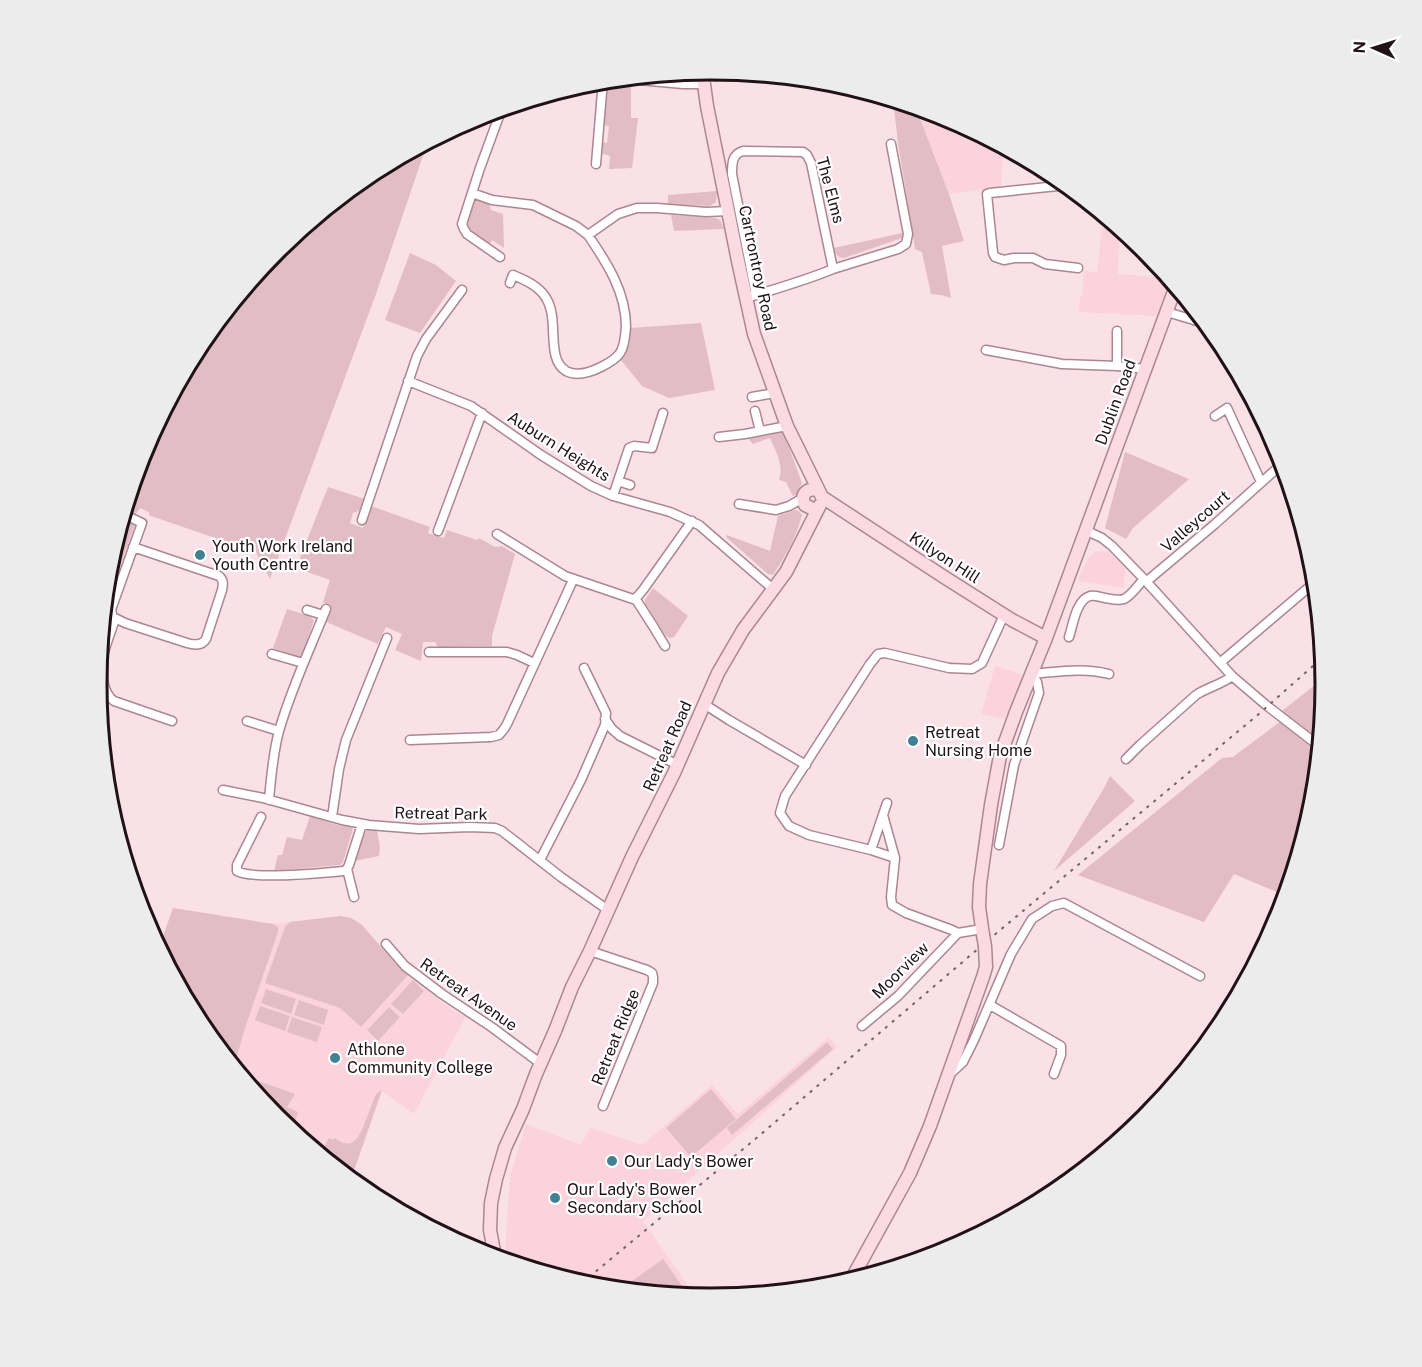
<svg xmlns="http://www.w3.org/2000/svg" width="1422" height="1367" font-family="'Public Sans',sans-serif">
<rect width="100%" height="100%" fill="#fae0e7"/>
<!-- built -->
<path fill="#fbd3dd" d="M917,107l29,9 64,34 -7,1 -2,36 -52,7 -30,-78z
M1102,228h18l-2,46 38,3 14,3 -13,36 -78,-4 1,-15 2,-1 2,-25 13,1z
M1098,551l11,1 17,17 -3,19 -45,-7 6,-15 6,-10z
M995,666l29,9 -18,44 -25,-5z
M173,908l100,16 67,-8 11,2 11,7 33,38 43,36 19,14 9,3 -52,98 -32,-23 -31,88 -75,-61 -76,-93 -41,-77z
M829,1037l8,10 -194,174 52,75 -104,-10 -80,-24 -6,-9 5,-76 16,-53 55,21 9,-17 52,17 70,-60 26,29z"/>
<!-- green -->
<path fill="#e2bdc6" d="M612,86l19,1v31h7l-6,50 -23,1 1,-13 -9,-3v-11l6,1 2,-17 -6,-1 3,-36h4z
M893,100l24,7 2,9 30,78 15,47 -22,5 9,52 -10,-3 -10,-1 -9,-42 -7,-3 -17,-106z
M428,141l-52,153 -106,285 -14,-27 -105,-36 -2,-1v-3l-9,-4 -4,6 -11,-5 18,-61 57,-106 77,-93 93,-77z
M717,191l-1,11 -6,4 -42,-2v-9z
M478,200l11,3 2,7 12,4 1,34 -12,-8 -3,6c-20,-16 -31,-19 -15,-45z
M671,215l44,3 5,2 4,9 -50,2z
M902,233v5l-58,20c-6,0 -9,-4 -10,-10z
M410,253l26,12 20,16 -36,52 -35,-13z
M701,323l14,67 -46,8 -27,-12 -21,-26 8,-16 2,-16z
M783,431l19,52 -6,12 -3,1 -7,-14 -7,-2c5,-15 -3,-28 -9,-42l-17,6 -6,-7z
M1125,452l64,27 -56,49 -7,11 -21,-11z
M328,487l37,12 -4,11 -8,3 -3,10 13,5 8,-22 59,21 -2,6 16,5 3,-8 30,10 2,-2 16,9 7,-1 13,8 -23,82v10l-54,1 -3,-5h-12l-2,19 -26,-11 7,-16 -16,-7 -8,17 -54,-23 6,-15 -7,-4 7,-22 -34,-12z
M795,510l4,1 3,4c-6,23 -16,40 -29,60l-5,-1 -42,-37 1,-2 43,16 8,-35z
M122,518l11,5 1,4 -31,89 5,-53z
M653,588l35,28 -14,21 -4,1 -5,-3 -20,-32v-3z
M287,609l22,7 5,4 -12,36 -2,1 -27,-9z
M1325,677v7l-5,57 -38,-30z
M1281,721l38,30 -5,53 -29,95 -8,-7 -43,-18 -30,48 -126,-47 144,-117 11,-1z
M1110,776l25,25 -81,70 50,-83z
M310,816l27,9 14,2 2,2 -10,33 -3,3 -66,6 4,-16h4l5,-18 15,3z
M368,828l9,2 3,18 -1,8 -24,5 8,-24z
M173,908l100,16 5,3v5l-33,96 -11,38 -34,-41 -41,-77z
M340,916l11,2 11,7 33,38 14,11 -48,53 -21,-19 -75,-25 20,-56 5,-5z
M413,980l11,11 -21,23 -12,-10z
M266,989l30,10 -5,15 -30,-11z
M299,1000l29,10 -4,15 -30,-10z
M260,1006l30,10 -5,15 -30,-11z
M389,1007l11,10 -22,24 -11,-11z
M292,1017l30,10 -5,15 -30,-10z
M827,1042l6,7 -101,86 -5,-7z
M241,1075l54,19 -8,13 11,5 -6,19 -16,-13z
M711,1089l25,30 -45,38 -25,-29z
M382,1090l-31,89 -31,-26 9,-15 4,2 2,-2c20,16 26,-6 32,-21 3,-8 6,-15 9,-23z
M663,1259l26,37 -68,-7z"/>
<g fill="none" stroke-linecap="round" stroke-linejoin="round">
<!-- street casing -->
<g stroke="#ac8690" stroke-width="11">
<path id="street" d="M715,76l27,-4
M617,78l66,6h20
M596,164l7,-84
M1068,185l-78,8 -3,1 6,59 2,4 9,3 10,-2h19l12,6 33,4
M472,193l20,7 41,5 43,21 12,9
M500,257l-33,-23 -3,-5 -2,-5 18,-56 22,-60
M833,269l65,-20 8,-5 2,-10 -17,-90
M510,283l3,-8c12,5 26,11 33,23 14,22 -1,60 20,73 11,6 25,1 35,-4 6,-3 15,-8 19,-14 5,-7 5,-18 6,-26 0,-35 -19,-64 -38,-92l30,-21 19,-6h20l49,4 22,-1
M746,298c29,-9 58,-17 87,-29l-22,-106 -4,-8 -4,-3 -60,-1c-11,3 -11,13 -11,23l24,121
M1167,312l40,12
M1117,331v35
M986,350l76,14 55,2 28,3
M408,381l63,25 70,49 50,31 22,10 57,16 29,13 74,64
M752,397l23,-4
M755,411l5,20
M1215,416l12,-8 34,74
M719,437l26,-3 42,-8
M618,481l12,4
M613,496l16,-48 5,-2 18,2 11,-35
M739,504l37,6 13,-4 14,-8
M123,514l19,9 -31,87 2,7 12,6 62,20c7,2 15,3 19,-4l16,-49c1,-5 2,-10 -3,-14l-86,-29
M362,520l55,-164 9,-17 36,-49
M1085,530l17,8 10,8 32,33 88,97 34,29 53,41
M438,531l44,-118
M497,534l68,42 68,23 4,-2 6,-7 49,-69
M1147,581l68,-57 68,-61
M635,598l18,28 12,20
M307,610l16,5
M115,619c-7,23 -18,41 -11,66 2,7 4,12 10,16l58,20
M1069,637c4,-12 7,-37 21,-41 5,-1 10,1 15,2 6,1 13,3 19,1 8,-4 14,-14 20,-20
M429,652h78l10,3 17,8
M272,654l31,9
M1221,662l94,-80
M1031,674c26,-2 52,-7 78,0
M704,704l25,16 77,45
M605,719l7,10 8,7 58,29
M247,721l32,10
M410,740l81,-3 8,-2 5,-6 3,-5 66,-144
M1126,759l14,-14 56,-50c12,-8 25,-10 36,-19
M223,790l40,8 79,22 27,5 50,4 51,-2 25,1 7,3 59,46 47,33
M269,800c2,-23 4,-47 10,-69 12,-42 31,-82 47,-122
M883,815l12,43 -4,39 1,8 14,8 46,17 6,3
M261,817l-24,48v6c15,9 85,2 106,0l4,-2 2,-4 13,-41
M332,817l7,-48 7,-29 41,-102
M999,845l15,-80 25,-72 -2,-11 -6,-8
M871,850l16,-47
M895,858l-24,-8 -62,-15 -20,-9 -9,-13 5,-17 85,-132 8,-10 7,-1 64,15 23,1 10,-6 22,-48
M540,860l41,-80 24,-55 1,-12 -22,-45
M347,869l7,28
M386,944l19,22 37,28 51,34 47,35
M590,951l57,19 5,3 1,4v6l-50,123
M990,1005l71,41v9l-7,19
M862,1026l36,-30 60,-63 24,-4
M950,1074l13,-12 11,-22 37,-86 21,-35 20,-13 12,-3 136,73"/>
</g>
<!-- secondary casing -->
<g stroke="#ac8690" stroke-width="15">
<path id="secondary" d="M702,70l5,36 31,155 16,73 33,92 35,71 122,80 68,43 34,18
M811,508l-6,-3c-6,-10 3,-19 14,-14
M983,935l-4,-28 1,-23 11,-79 9,-49 16,-44 30,-74 130,-352
M495,1257l-5,-27 1,-27 5,-24 9,-31 18,-39 13,-35 19,-43 17,-44 18,-36 42,-94 42,-84 44,-100 25,-43 43,-58 34,-67
M851,1280l59,-107 20,-47 53,-149 3,-10 -1,-21"/>
</g>
<!-- street -->
<use href="#street" stroke="#fff" stroke-width="8"/>
<!-- secondary -->
<use href="#secondary" stroke="#fbdae4" stroke-width="12"/>
<!-- rail -->
<path stroke="#756268" stroke-width="2" stroke-dasharray="3 6" stroke-linecap="butt" d="M582,1283l178,-148 233,-199 267,-223 63,-56"/>
<!-- secondary-bridge casing -->
<g stroke="#ac8690" stroke-width="15" stroke-linecap="butt">
<path id="secondary-bridge" d="M983,935l2,11"/>
</g>
<!-- secondary-bridge -->
<use href="#secondary-bridge" stroke="#fbdae4" stroke-width="12"/>
</g>
<!-- markers -->
<g fill="#418194" stroke="#fff" stroke-width="2">
<circle cx="200" cy="555" r="6"/>
<circle cx="913" cy="741" r="6"/>
<circle cx="335" cy="1058" r="6"/>
<circle cx="612" cy="1161" r="6"/>
<circle cx="555" cy="1198" r="6"/>
</g>
<g text-anchor="middle" stroke-width="4.5" stroke-linejoin="round" paint-order="stroke">
<!-- street labels -->
<g font-size="16" fill="#201216" stroke="#fff">
<text transform="translate(831 190) rotate(75)" y="6">The Elms</text>
<text transform="translate(758 268) rotate(78)" y="6">Cartrontroy Road</text>
<text transform="translate(1115 402) rotate(-70)" y="6">Dublin Road</text>
<text transform="translate(559 446) rotate(32)" y="6">Auburn Heights</text>
<text transform="translate(1195 521) rotate(-41)" y="6">Valleycourt</text>
<text transform="translate(945 557) rotate(33)" y="6">Killyon Hill</text>
<text transform="translate(667 746) rotate(-66)" y="6">Retreat Road</text>
<text transform="translate(441 813) rotate(1)" y="6">Retreat Park</text>
<text transform="translate(900 970) rotate(-45)" y="6">Moorview</text>
<text transform="translate(469 994) rotate(35)" y="6">Retreat Avenue</text>
<text transform="translate(615 1037) rotate(-68)" y="6">Retreat Ridge</text>
</g>
<!-- poi labels -->
<g font-size="16" fill="#201216" stroke="#fff" text-anchor="start">
<text x="212" y="552">Youth Work Ireland<tspan x="212" dy="18">Youth Centre</tspan></text>
<text x="925" y="738">Retreat<tspan x="925" dy="18">Nursing Home</tspan></text>
<text x="347" y="1055">Athlone<tspan x="347" dy="18">Community College</tspan></text>
<text x="624" y="1167">Our Lady's Bower</text>
<text x="567" y="1195">Our Lady's Bower<tspan x="567" dy="18">Secondary School</tspan></text>
</g>
</g>
<!-- crop -->
<path d="M0 0H1422V1367H0ZM107 684a604 604 0 1 1 1208 0a604 604 0 1 1-1208 0Z" fill="#edecec" fill-rule="evenodd"/>
<path fill="none" stroke="#201216" stroke-width="3" d="M107 684a604 604 0 1 1 1208 0a604 604 0 1 1-1208 0Z"/>
<!-- north arrow -->
<g transform="translate(1374 48) rotate(273)" stroke="#ffffff" stroke-width="4.5" paint-order="stroke">
<path d="M0-4.5L10 22L0 15L-10 22Z" fill="#201216"/>
<text y="-9" font-size="16" font-weight="bold" text-anchor="middle" fill="#201216">N</text>
</g>
</svg>
